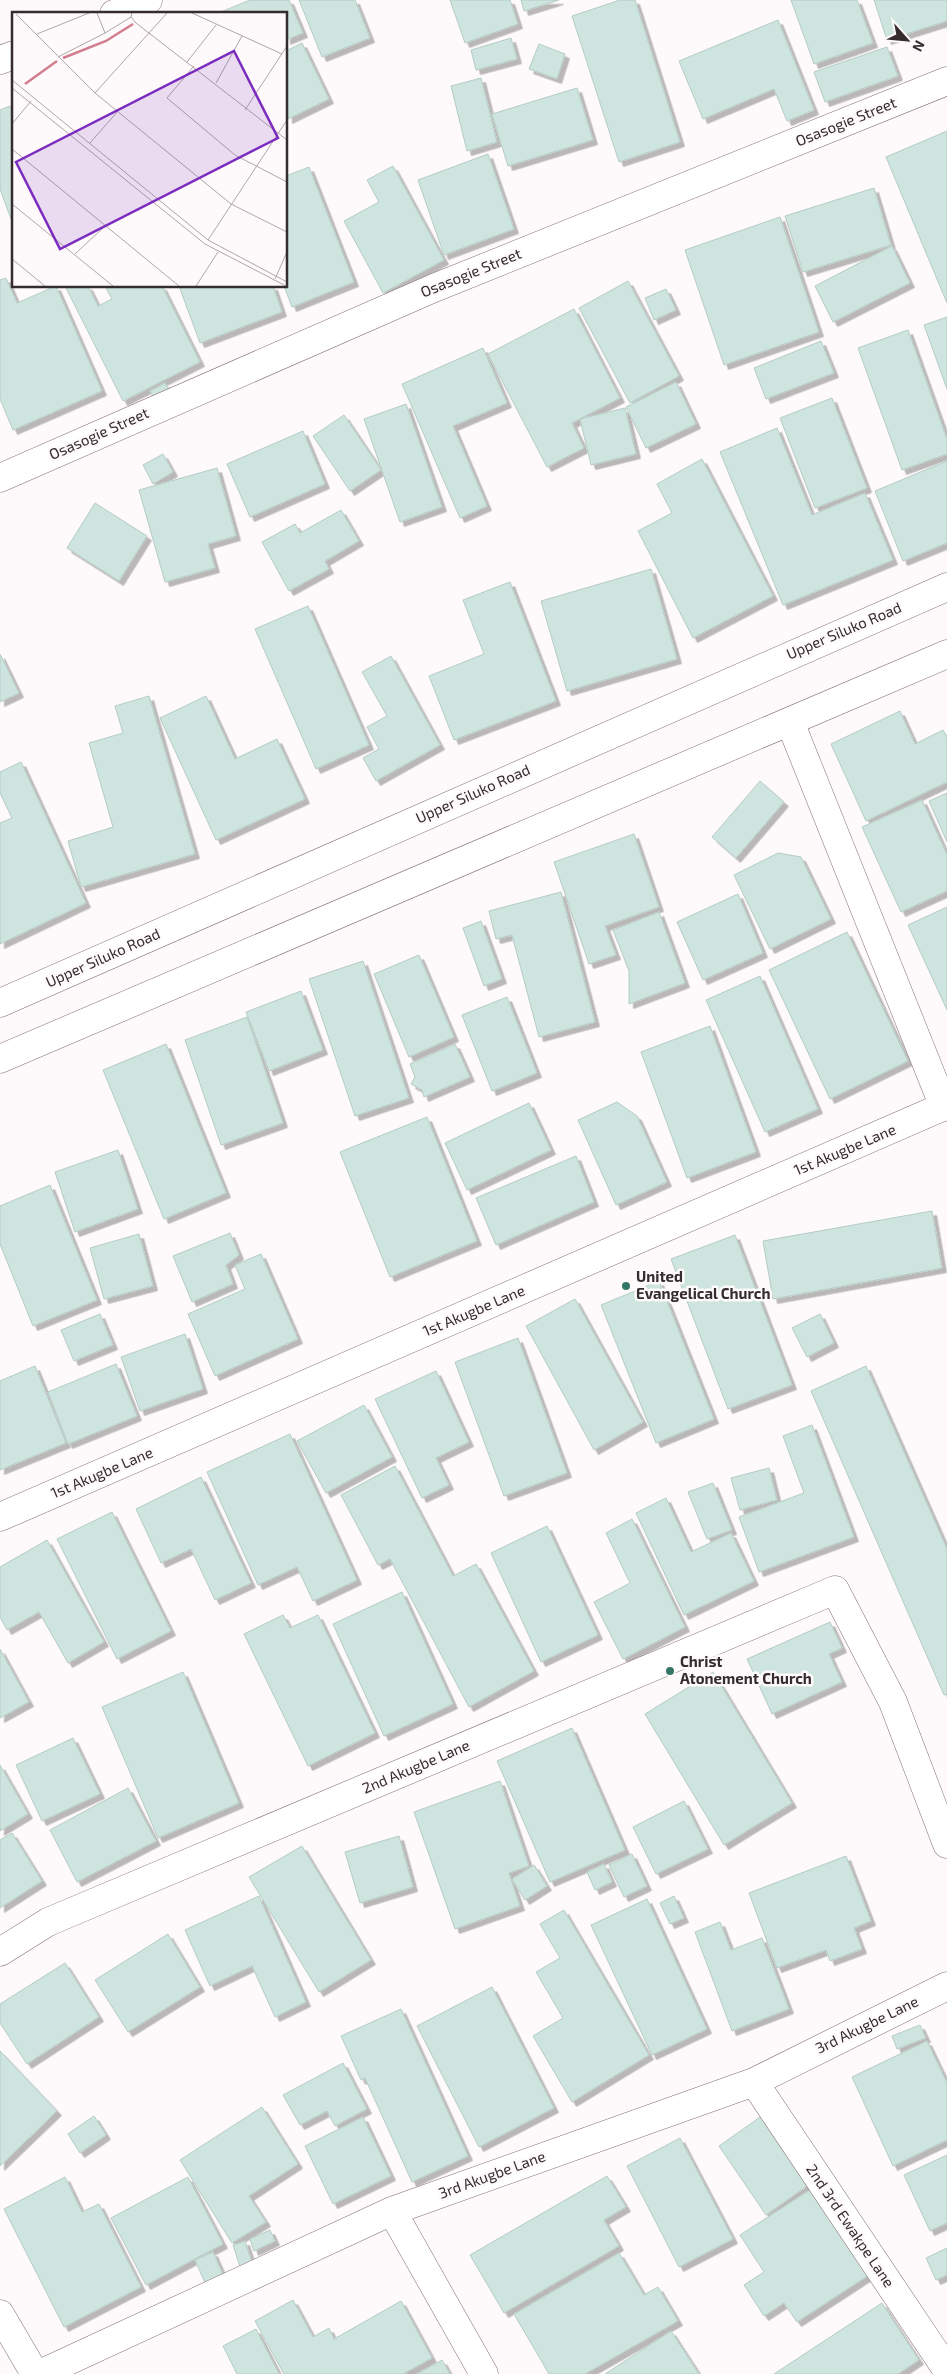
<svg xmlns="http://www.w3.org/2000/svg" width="947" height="2374" font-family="'Exo 2',sans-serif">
<defs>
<filter id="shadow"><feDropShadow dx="4.5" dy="4.5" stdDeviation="0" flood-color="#0004"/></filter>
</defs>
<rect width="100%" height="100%" fill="#fef9fa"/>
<!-- building -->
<path fill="#cde5de" stroke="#b4ccc5" filter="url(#shadow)" d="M250,0h39l14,33 -17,7v-26h-70z
M299,0h56l15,38 -48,19z
M450,0h60l8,24 -53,19z
M521,0h38l-35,11z
M620,0h15l45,142 -61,20 -47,-146z
M791,0h66l16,43 -59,21z
M874,0h73v21l-60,19z
M778,20l36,90 -27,11 -13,-32 -71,30 -24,-58z
M511,38l6,21 -41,11 -5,-20z
M302,43l27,56 -41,20 -2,-68z
M539,44l26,10 -8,25 -28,-10z
M887,47l11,29 -73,26 -11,-30z
M481,78l16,64 -30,9 -16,-65z
M577,88l16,52 -85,26 -16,-52z
M10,106l4,9v103l-3,1 -11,-30v-79z
M947,131v172l-61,-146z
M488,154l26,75 -70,26 -26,-75z
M393,166l51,94 -61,33 -39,-72 35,-19 -12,-22z
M309,167l45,115 -62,25 -8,-21h2v-110z
M874,188l17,57 -88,27 -18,-56z
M780,217l39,115 -95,33 -39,-115z
M892,246l18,37 -77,39 -18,-36z
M6,278l11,25 39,-17 46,105 -89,39 -13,-31v-119z
M628,281l51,95 -49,27 -51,-95z
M65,286h23l10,20 14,-7 -7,-13h57l38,76 -77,39z
M179,286h94l9,26 -82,31z
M666,289l10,21 -22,10 -9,-22z
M574,309l46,89 -48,25 12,25 -37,19 -59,-113z
M947,317v72l-23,-64z
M908,330l39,109v15l-45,16 -44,-122z
M821,341l13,32 -68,26 -12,-31z
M483,348l24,55 -54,23 34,80 -27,12 -58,-134z
M676,382l20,42 -50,24 -20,-41z
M165,383l8,15 -15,9 -8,-16z
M832,398l35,90 -52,20 -35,-90z
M406,404l36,103 -42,15 -36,-103z
M625,408l11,46 -45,11 -11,-46z
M344,415l37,55 -31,21 -37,-55z
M777,428l35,87 53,-22 28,67 -110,45 -63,-153z
M303,431l22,53 -75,33 -23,-53z
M163,454l10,18 -20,12 -10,-19z
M702,459l71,137 -80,42 -55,-107 34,-18 -15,-29z
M947,461v82l-44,18 -28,-70z
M217,468l19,68 -28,8 7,24 -50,14 -26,-92z
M95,503l52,33 -28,45 -52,-33z
M341,510l18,31 -34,20 4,8 -40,22 -27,-49 33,-18 5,9z
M651,569l26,90 -110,32 -26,-90z
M510,582l46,119 -102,39 -25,-64 55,-22 -21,-54z
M308,606l61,139 -53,24 -61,-140z
M0,654l19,39 -19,9z
M391,656l49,89 -64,36 -13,-23 16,-9 -12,-22 20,-11 -25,-44z
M149,696l46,158 -114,33 -13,-46 45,-14 -24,-84 34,-10 -8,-27z
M206,696l29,63 42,-20 28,60 -89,41 -56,-122z
M900,711l15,33 28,-14 4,7v45l-81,39 -35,-77z
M21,762l65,141 -86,41v-121l12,-5 -12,-25v-21z
M760,781l24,21 -48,56 -24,-21z
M947,793v49l-18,-41z
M922,800l25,55v36l-46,21 -39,-85z
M634,834l25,73 -54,19 11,29 -27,9 -35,-102z
M778,853l23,4 30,62 -61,30 -36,-74z
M561,892l34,130 -56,15 -27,-102 -16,4 -7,-28z
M738,894l25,59 -60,27 -26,-58z
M947,907v103l-39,-85z
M659,912l26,71 -56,21v-33l-16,-41z
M481,921l21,58 -18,7 -21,-58z
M847,932l61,129 -78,38 -61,-129z
M419,955l35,82 -45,20 -35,-83z
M363,961l46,137 -54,18 -46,-137z
M760,976l58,133 -53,23 -59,-132z
M301,991l22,59 -54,21 -23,-59z
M507,997l30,76 -45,18 -30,-76z
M247,1017l36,106 -62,22 -36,-105z
M710,1026l46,126 -69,26 -46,-126z
M166,1044l60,149 -62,26 -61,-149z
M455,1044l15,33 -46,20 -2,-7 -11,-6 4,-7 -5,-13z
M617,1102l20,14 30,66 -51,23 -38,-85z
M529,1103l22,47 -84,40 -22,-47z
M427,1117l50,124 -87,36 -50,-125z
M118,1150l20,59 -63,23 -20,-60z
M576,1156l18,46 -98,43 -20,-47z
M50,1185l47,115 -64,26 -33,-82v-38z
M932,1211l10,57 -169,31 -10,-58z
M230,1233l9,22 -13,10 7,19 -41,18 -19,-46z
M139,1234l14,52 -49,13 -14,-51z
M735,1235l57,150 -64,24 -57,-150z
M261,1254l37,85 -83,37 -27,-62 57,-25 -10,-24z
M659,1281l55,138 -58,24 -55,-138z
M575,1299l68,123 -49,28 -68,-124z
M100,1314l13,31 -39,16 -13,-31z
M820,1314l14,29 -27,14 -15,-29z
M185,1334l18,55 -63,22 -19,-54z
M518,1338l49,135 -63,23 -49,-134z
M116,1364l21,52 -69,28 -20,-52z
M35,1366l31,77 -66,27v-89z
M866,1366l81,183v145l-3,1 -133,-304z
M436,1371l33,71 -33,16 13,27 -27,13 -47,-99z
M364,1405l28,52 -66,36 -29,-52z
M812,1425l42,112 -95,35 -20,-55 65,-24 -21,-57z
M290,1434l67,146 -44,21 -16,-34 -39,18 -51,-113z
M395,1466l58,110 23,-12 58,107 -65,36 -79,-148 -12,6 -37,-70z
M769,1468l8,32 -37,10 -9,-32z
M201,1477l50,106 -36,17 -24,-51 -30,14 -25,-54z
M713,1483l19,47 -25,9 -19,-47z
M666,1498l25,54 40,-19 23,48 -70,34 -48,-102z
M112,1512l59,119 -54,28 -60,-120z
M632,1519l53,108 -62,32 -29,-57 36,-19 -24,-50z
M547,1526l51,109 -57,27 -50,-109z
M47,1540l57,102 -36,21 -29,-51 -32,18 -7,-13v-50z
M402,1592l51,112 -69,32 -51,-112z
M283,1615l7,13 28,-13 57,118 -67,33 -64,-132z
M830,1622l12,26 -13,6 13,28 -70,32 -25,-55z
M0,1649l29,53 -29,16z
M183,1672l56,131 -81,35 -56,-131z
M713,1672l79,131 -68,42 -79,-131z
M572,1728l53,122 -75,32 -53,-121z
M73,1738l27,56 -58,27 -26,-56z
M0,1765l28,49 -28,17z
M500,1781l29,85 -20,7 11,33 -65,23 -41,-117z
M128,1788l28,53 -79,41 -27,-52z
M684,1801l24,48 -52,25 -23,-47z
M12,1833l30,48 -42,27v-68z
M399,1836l14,51 -53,16 -15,-51z
M302,1846l69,114 -52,32 -70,-115z
M632,1854l15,32 -23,11 -15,-32z
M846,1856l25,65 -17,7 8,21 -32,12 -4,-11 -49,18 -28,-75z
M604,1864l8,18 -17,8 -8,-18z
M534,1865l13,21 -22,14 -13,-21z
M259,1896l47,106 -31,15 -23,-51 -42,20 -25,-56z
M674,1896l10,22 -14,6 -10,-21z
M647,1899l60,130 -55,26 -61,-130z
M564,1910l85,145 -77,47 -39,-66 30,-18 -27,-46 24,-14 -20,-34z
M720,1922l11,28 31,-12 27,71 -57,22 -37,-99z
M168,1934l32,53 -72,45 -33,-52z
M65,1963l34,54 -72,47 -27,-41v-19z
M492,1987l62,121 -75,39 -62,-121z
M401,2009l67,147 -56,26 -47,-104 -4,2 -20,-44z
M920,2025l6,13 -29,11 -5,-13z
M927,2041l20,42v57l-54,26 -41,-89z
M0,2051l57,60 -57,55z
M343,2063l24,46 -32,17 -8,-15 -27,14 -17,-30z
M262,2107l36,57 -49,32 17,26 -34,21 -52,-83z
M763,2115l47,69 -44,31 -47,-69z
M94,2116l12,19 -26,18 -12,-19z
M363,2117l28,59 -58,28 -28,-58z
M680,2138l53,101 -54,28 -52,-101z
M947,2155v68l-17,8 -26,-56z
M607,2176l19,31 -22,13 15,26 -115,67 -34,-58z
M65,2177l17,35 17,-8 42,83 -77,40 -60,-118z
M188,2177l35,67 -77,41 -35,-67z
M813,2188l56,87 -72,47 -13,-19 -20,13 -20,-31 20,-13 -24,-37z
M270,2230l5,11 -21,10 -4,-12z
M245,2241l8,25 -12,4 -8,-25z
M947,2248v27l-11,5 -10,-22z
M213,2252l11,25 -18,8 -11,-25z
M619,2253l25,42 14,-8 20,34 -93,53h-36l-35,-60z
M293,2300l20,37 16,-9 5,11 67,-38 31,57 -29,16h-119l-29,-53z
M882,2303l37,57 -21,14h-124z
M256,2329l23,45h-42l-14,-28z
M671,2331l28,43h-94z
M442,2360l8,14h-33z"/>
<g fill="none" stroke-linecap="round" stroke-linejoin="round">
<!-- minor casing -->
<g stroke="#856f72" stroke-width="29">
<path id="minor" d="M114,14l34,-14
M0,60l14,-5
M0,478l434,-190 513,-207
M790,722l154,385
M0,1517l947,-412
M0,1952l48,-30 787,-332 58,112 54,142
M754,2082l193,288
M392,2211l92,163
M0,2314l35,60
M40,2374l352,-163 362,-129 193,-96"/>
</g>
<!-- primary casing -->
<g stroke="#856f72" stroke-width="29">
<path id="primary" d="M0,1003l947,-416
M0,1059l947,-405"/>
</g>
<!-- minor -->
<use href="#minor" stroke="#fff" stroke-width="28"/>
<!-- primary -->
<use href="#primary" stroke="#fff" stroke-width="28"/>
</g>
<!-- markers -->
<g fill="#347666" stroke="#fef9fa" stroke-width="2">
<circle cx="626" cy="1286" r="5"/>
<circle cx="670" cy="1671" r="5"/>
</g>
<g text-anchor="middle" stroke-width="5" stroke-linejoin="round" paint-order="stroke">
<!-- street labels -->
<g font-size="15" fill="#352c2d" stroke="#fef9fa">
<text transform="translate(846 122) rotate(-22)" y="5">Osasogie Street</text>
<text transform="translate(471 273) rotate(-22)" y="5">Osasogie Street</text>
<text transform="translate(99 434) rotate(-24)" y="5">Osasogie Street</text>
<text transform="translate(844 631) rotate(-23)" y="5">Upper Siluko Road</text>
<text transform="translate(473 794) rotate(-24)" y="5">Upper Siluko Road</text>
<text transform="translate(103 958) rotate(-24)" y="5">Upper Siluko Road</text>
<text transform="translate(845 1150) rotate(-23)" y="5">1st Akugbe Lane</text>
<text transform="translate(474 1311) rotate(-23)" y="5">1st Akugbe Lane</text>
<text transform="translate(102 1473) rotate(-23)" y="5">1st Akugbe Lane</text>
<text transform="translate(416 1767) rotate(-23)" y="5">2nd Akugbe Lane</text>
<text transform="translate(867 2025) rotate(-26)" y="5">3rd Akugbe Lane</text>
<text transform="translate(492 2175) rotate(-20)" y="5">3rd Akugbe Lane</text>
<text transform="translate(850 2226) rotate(56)" y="5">2nd 3rd Ewakpe Lane</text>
</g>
<!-- poi labels -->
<g font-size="15" font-weight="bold" fill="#352c2d" stroke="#fef9fa" text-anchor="start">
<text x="636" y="1282">United<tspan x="636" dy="17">Evangelical Church</tspan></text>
<text x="680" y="1667">Christ<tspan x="680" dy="17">Atonement Church</tspan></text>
</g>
</g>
<!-- overview -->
<g transform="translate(12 12)">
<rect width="275" height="275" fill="#fef9fa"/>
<path fill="none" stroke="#d37e8e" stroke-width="2.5" d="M51,46l43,-17 27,-17M13,72l32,-23"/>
<path fill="none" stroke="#aea7a8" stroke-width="1" d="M120,1l-1,4 5,6 151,117M180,1l90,41M4,2l79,79 136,111 56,28M93,21l26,-16M25,22l52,-21M46,45l47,-24 -8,-20M175,50l29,-37M182,54l-27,32 68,57 52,27M0,68l196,160 79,42M204,71l26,-47M0,76l193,156 81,42M83,81l72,-80M233,98l42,-64M0,112l19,-23M78,131l28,-32M0,137l167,137M0,192l101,82M196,228l79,-120M63,242l29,-27M0,247l33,27M263,267l12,-27M184,274l22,-34"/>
<path fill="#7b2cbf" fill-opacity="0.15" stroke="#7b2cbf" stroke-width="2.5" d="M222,39l44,87 -218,111 -44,-87z"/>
<rect width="275" height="275" fill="none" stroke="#352c2d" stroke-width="2.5"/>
</g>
<!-- north arrow -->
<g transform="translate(907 40) rotate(117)" stroke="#fef9fa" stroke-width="4" paint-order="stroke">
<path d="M0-4L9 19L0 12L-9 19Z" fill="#352c2d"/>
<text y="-8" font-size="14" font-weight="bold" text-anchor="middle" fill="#352c2d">N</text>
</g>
</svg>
